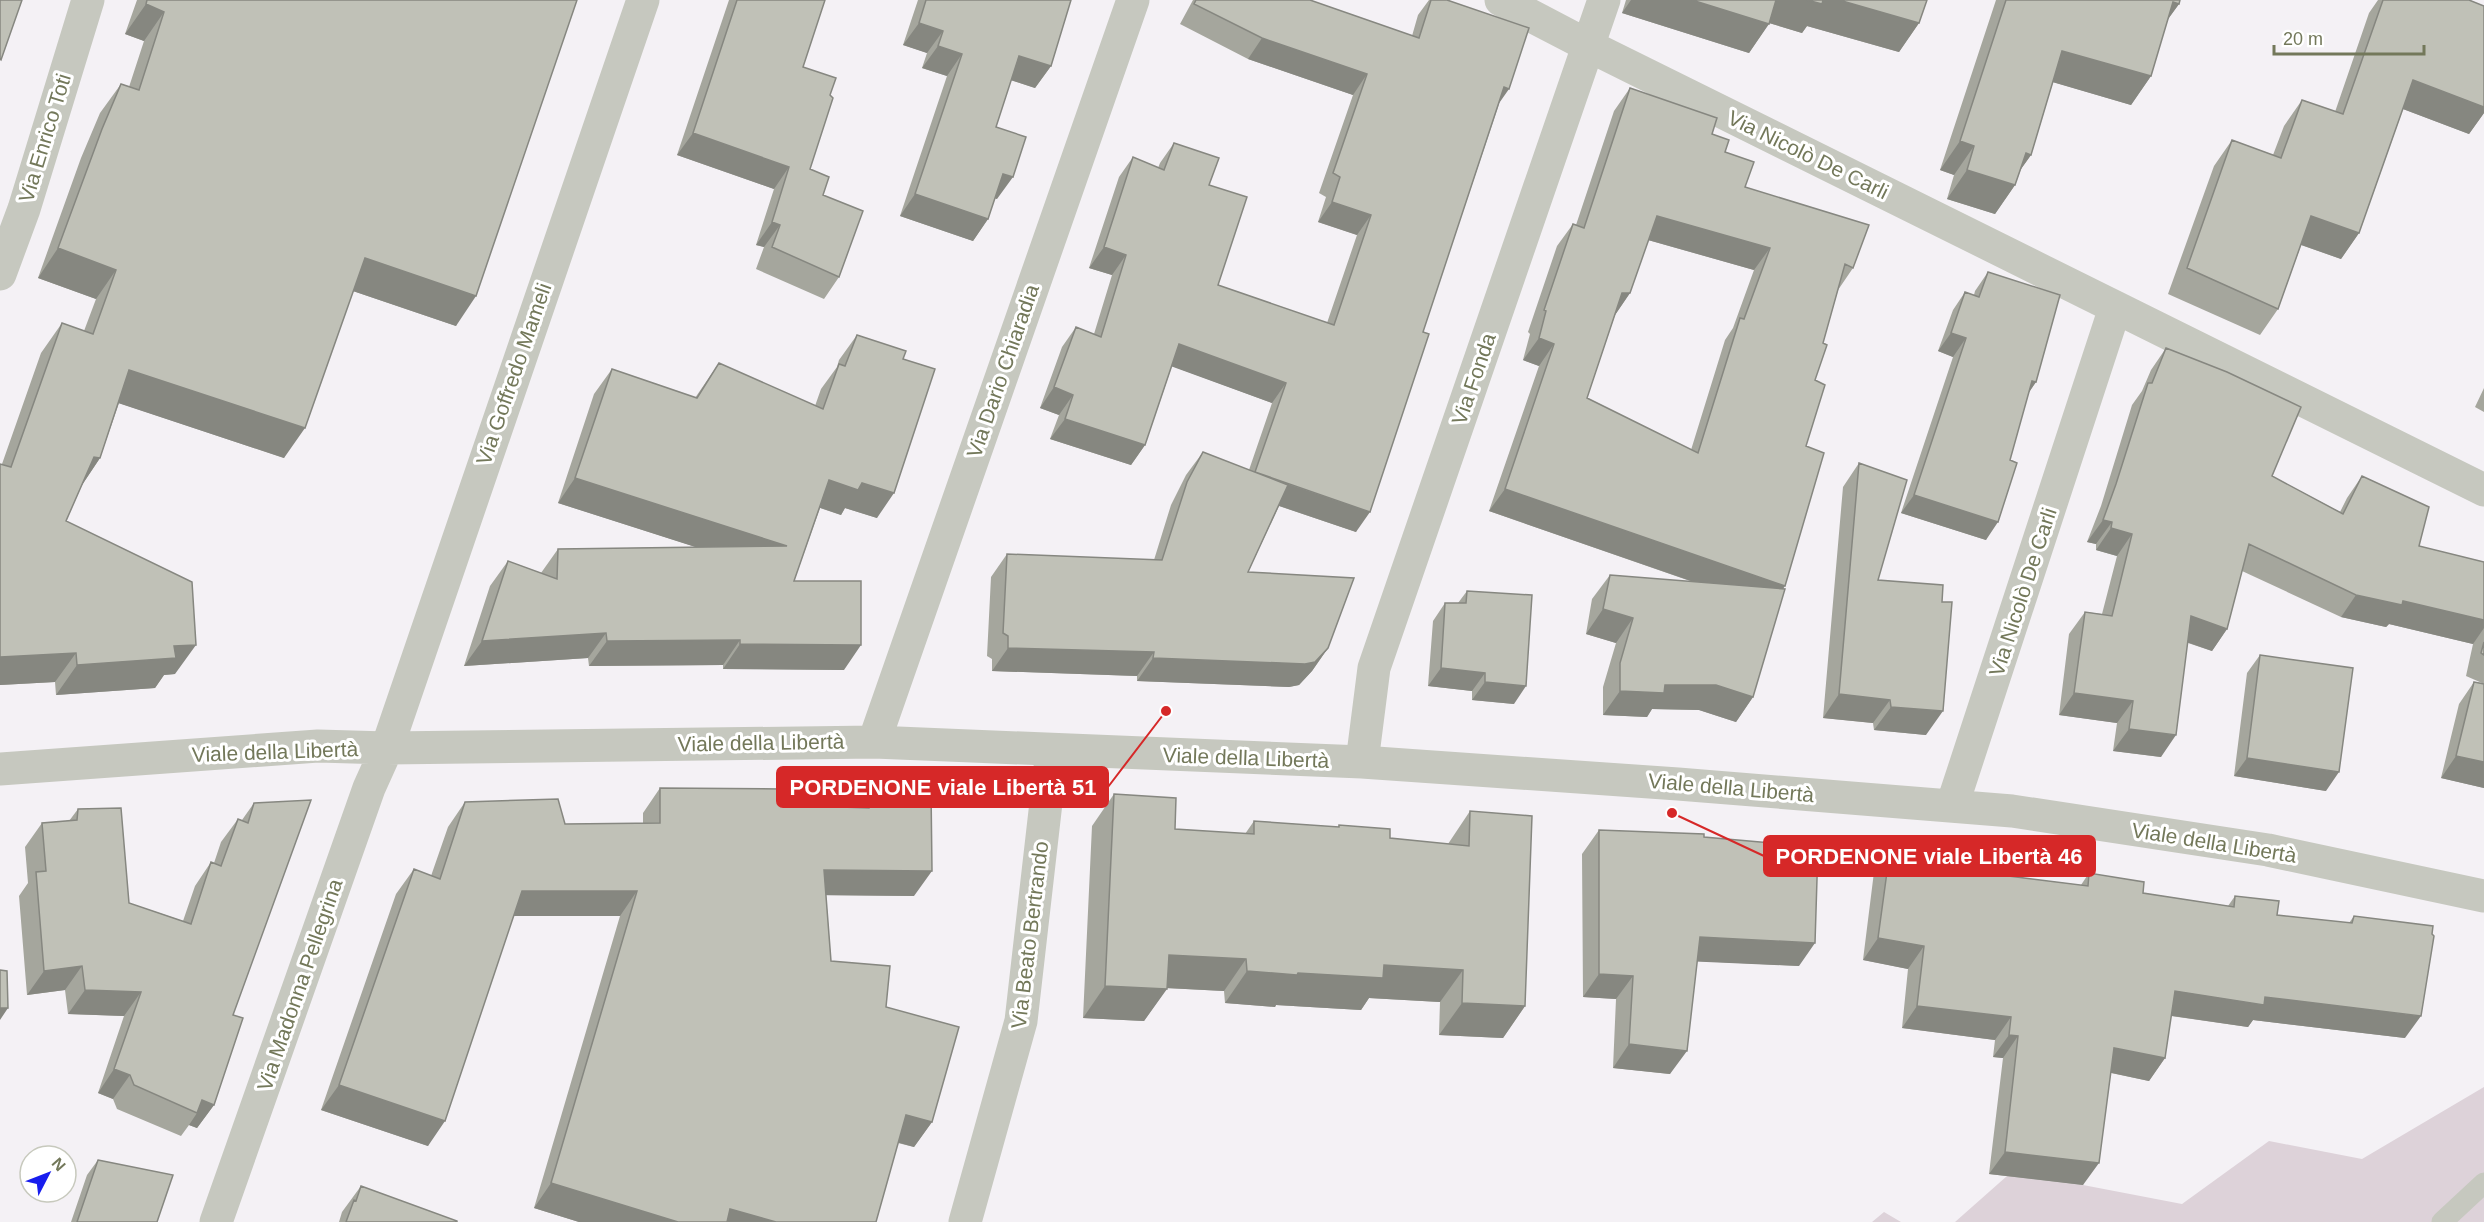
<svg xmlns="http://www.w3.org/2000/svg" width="2484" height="1222" font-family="Helvetica,sans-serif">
<rect width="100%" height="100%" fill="#f4f1f5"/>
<!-- green -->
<path fill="#ddd2d9" d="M2484,1087v135h-529l52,-46 76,9 99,19 87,-63 93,18z
M1884,1212l17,10h-29z"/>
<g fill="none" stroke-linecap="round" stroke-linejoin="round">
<!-- service -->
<path stroke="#c6c8bf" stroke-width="21" d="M2442,1222l42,-39"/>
<!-- minor -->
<path stroke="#c6c8bf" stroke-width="33" d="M1501,0l88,46 895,444
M0,274l24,-65 64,-209
M874,742l259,-742
M1362,762l12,-94 230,-668
M0,769l318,-23 69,2 487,-6 488,20 316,22 334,27 256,39 216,46
M1952,806l163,-498
M216,1222l153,-434 18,-40 256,-748
M965,1222l56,-201 31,-271"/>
</g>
<!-- wall -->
<path fill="#a5a69d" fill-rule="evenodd" d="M137,0h440l-121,326 -103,-35 -69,167 -165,-55 -19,55 -18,27 -16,36 109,153 -11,1 -9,13 -99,7 -1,-13 -55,3v-221h2l39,-111 21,-30 22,8 12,-32 -58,-21 43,-120 19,-45 21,-29 8,3 15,-46 -19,-7z
M729,0h96l-22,67 27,28 -20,74 13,26 16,82 -15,22 -68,-30 8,-22 -8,-2 18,-56 -97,-34z
M918,0h153l-20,66 -16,22 -24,-8 -15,47 1,72 -2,-1 -7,21 -15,22 -73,-25 47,-140 -25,-8 5,-15 -24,-8z
M1193,0h117l102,36 6,-21 11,-15h18l52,104 -143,428 -77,-26 -31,66 80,76 -16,23 -13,14 -10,2 -152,-6v-5l-145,-5v-12l-5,-3 4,-79 16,-23 147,6 17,-55 15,-30 17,-23 46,18 23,-67 -100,-37 -27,79 -14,20 -81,-26 9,-24 -19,-7 22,-61 14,-20 18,7 18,-59 -23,-7 30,-91 14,-20 25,11 2,-5 14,-20 35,42 9,100 109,38 30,-88 -39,-13 8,-25 -7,-4 34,-98 -105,-36 -68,-35z
M1626,0h301l-8,23 -20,29 -92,-26 -5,7 -33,-10 -20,30 -127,-40z
M1996,0h184l-1,4 -11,15 -17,57 -20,29 -78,-23 -22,73 -10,14 -6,16 -20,29 -48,-15 7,-24 -14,-5z
M2378,0h91l15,6v107l-15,21 -66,-25 -44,124 -18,26 -40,-14 -23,64 -18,26 -92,-41 46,-128 18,-26 41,15 11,-29 18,-26 33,12 34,-99z
M1630,88l82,46 13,18 20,35 108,81 -15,22 -15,53 -8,37 -9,66 -23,143 -30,108 -17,25 -37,-12 -47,-1 -5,8 -44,-2v-28l13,-44 -30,-9 6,-35 18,-24 83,7 -204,-71 50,-145 -16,-6 7,-26 -2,-2 29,-86 16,-22 3,1 38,-114zM1648,240l106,30 -21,58 -8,12 -34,110 -104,-52 28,-83 15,-22z
M1988,272l48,110 -7,10 -43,148 -85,-27 52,-156 -15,-6 15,-41 12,-18 9,3 1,-4z
M857,335l46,24 -26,159 -32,-10 -4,7 -21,-7 -26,73 50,89 -121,-1v-4l-134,1 -1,-8 -124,8 26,-80 18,-25 33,12 17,-24 138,-2 -138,-44 36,-109 18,-25 83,29 24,-35 96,43 6,-17 16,-22 2,-7z
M2166,348l106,128 68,36 7,-14 15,-22 57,70 65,16v226l-43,-10 18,-74 15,-22 8,1 -16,-7 7,-32 -84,-20 -3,3 -45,-10 -99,-46 -15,58 -15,22 -24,-8 -27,114 -48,-6 4,-28 -58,-8 10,-81 16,-22 17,2 15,-58 -21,-6v-6l-9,-2 14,-36 31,-101 10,-14 9,-21z
M2484,388v24l-9,-5z
M1859,463l19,117 48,155 -52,-5 -1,-7 -50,-5 20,-231z
M1467,591l47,113 -42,-4v-9l-44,-5 5,-65 12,-18h13z
M2260,655l66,136 -92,-15 13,-103z
M660,788l122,17 74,2 14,-19 44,108 -88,-1 5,66 55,46 46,115 -18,25 -16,-4 -22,79h-297l-45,-14 86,-292h-107l-85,230 -107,-36 75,-216 18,-25 17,7 17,-49 17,-25 100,22 78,-1v-10z
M1114,794l61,35 70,5 9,-13 84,6 1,-2 51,13 58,6 22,-33 55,195 -22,32 -64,-3 1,-33 -71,-4 -8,12 -85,-5 -1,2 -50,-4 -1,-12 -57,-3 -23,33 -61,-3 9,-192z
M254,803l-21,212 -19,90 -17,23 -8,-3 -8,11 -64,-27 -4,-10 -15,-6 26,-77 -56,-2 -3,-24 -38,5 -8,-99 9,-13 -3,-36 17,-24 27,-2 9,-12 51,94 54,18 12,-35 16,-24 3,1 7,-21 17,-23 4,1z
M1599,830l105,7 95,129 -102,-5 -27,113 -57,-6 3,-69 -33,-2 -1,-143z
M1890,850l119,26 72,9 8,-12 54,20 85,13 7,-10 42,19 72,8 5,-7 51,122 -152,-18 -5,7 -77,-11 -6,42 -16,23 -38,-8 -28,112 -94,-11 14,-116 -10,-1 2,-17 -93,-12 6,-59 -45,-9 11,-88z
M98,1160l59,62h-86l16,-47z
M361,1186l96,36h-118l3,-10z"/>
<!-- shaded-wall -->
<path fill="#868780" d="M1631,0h61l77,24 -20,29 -127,-40z
M1773,0h66l80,23 -20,29 -92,-26 -5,7 -43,-13z
M2173,2l6,2 -21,29z
M146,4l18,8 -20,29 -19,-7z
M919,23l24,8 -16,22 -24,-8z
M1262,38l105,36 -14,21 -105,-36z
M938,46l24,8 -15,22 -25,-8z
M2062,51l89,25 -20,29 -89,-26z
M1019,56l32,10 -16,22 -31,-10z
M2413,80l71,27v6l-15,21 -74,-28z
M1504,87l5,2 -14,20z
M693,133l96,34 -15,22 -97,-34z
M1960,141l14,5 -20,29 -14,-5z
M2026,153l5,2 -20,28z
M1967,170l48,15 -20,29 -48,-15z
M1003,174l10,3 -16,22 -9,-3z
M915,194l73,25 -15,22 -73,-25z
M1332,202l39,13 -14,20 -39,-13z
M1657,216l113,32 -16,22 -113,-32z
M2311,216l48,17 -18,26 -48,-17z
M772,222l8,3 -16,22 -8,-2z
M1104,247l22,8 -14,20 -23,-7z
M58,248l58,22 -20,29 -58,-21z
M365,258l111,38 -20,30 -112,-38z
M1622,293h8l-15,22z
M1951,333l15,5 -13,19 -15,-6z
M1539,338l15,6 -15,22 -16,-6z
M1179,344l107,39 -14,20 -107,-39z
M129,370l176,58 -21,30 -175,-58z
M2032,381l4,1 -13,19z
M1054,387l19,8 -14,20 -19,-7z
M1065,419l80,26 -14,20 -81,-26z
M94,457l6,1 -20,30z
M1255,473l115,39 -14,20 -115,-39z
M575,478l212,68 -17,25 -212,-68z
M829,480l33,3 32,10 -17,25 -32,-10 -4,7 -29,-10z
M1505,489l280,97 -16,22 -280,-97z
M1914,495l84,27 -12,18 -85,-27z
M2103,520l9,2 -16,22 -9,-2z
M2111,528l21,6 -15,22 -21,-6z
M2356,595l47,6 81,19v8l-11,16 -84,-20 -3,3 -45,-10z
M1603,609l30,9 -17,25 -30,-9z
M2191,616l36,13 -15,22 -37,-13z
M606,633l-18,25 -124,8 18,-25z
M740,640l-17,25 -134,1 18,-25z
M740,644l121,1 -17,25 -121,-1z
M196,645l-21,29 -11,1 -9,13 -99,7 21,-30 97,-19z
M1008,648l146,4 -17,24 -145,-5z
M1328,648l-16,23 -13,14 -10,2 -152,-6 16,-23z
M76,653l-21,29 -55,3v-28z
M1441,668l44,5 -13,18 -44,-5z
M1485,682l41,4 -12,18 -42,-4z
M1665,685h51l37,12 -17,25 -37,-12 -47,-1 -5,8 -44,-2 17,-24z
M2074,693l59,8 -16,22 -58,-8z
M1839,694l51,6 -17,23 -50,-5z
M1891,707l52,4 -17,24 -52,-5z
M2129,729l47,6 -15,22 -48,-6z
M2456,756l28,6v26l-43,-10z
M2247,758l92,14 -13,19 -92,-15z
M824,870l108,1 -18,25 -108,-1z
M522,891h115l-17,25h-116z
M1700,937l115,6 -16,23 -115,-5z
M1878,938l46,8 -16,23 -45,-9z
M1169,955l77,4 -22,32 -78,-4z
M1384,965l79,5 -23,32 -71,-4 -8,12 -85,-5 -1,2 -50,-4 22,-32 51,2z
M82,966l-17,24 -38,5 17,-24z
M1599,974l34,2 -17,23 -33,-2z
M1105,986l62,3 -23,32 -61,-3z
M85,990l56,2 -17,24 -56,-2z
M2175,991l90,6 156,19 -16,22 -152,-18 -5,7 -89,-13z
M1462,1003l63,3 -22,32 -64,-3z
M1917,1006l94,11 -16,23 -93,-12z
M0,1008h8l-8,12z
M2009,1035l9,1 -15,22 -10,-1z
M1629,1044l58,7 -17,23 -57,-6z
M2114,1048l51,10 -16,23 -51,-11z
M114,1069l16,6 -17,24 -15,-6z
M339,1085l106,36 -17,25 -107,-36z
M202,1100l12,5 -17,23 -8,-3 8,-12z
M906,1115l26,7 -18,25 -25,-7z
M2005,1152l94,11 -16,22 -94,-11z
M551,1183l127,39h-99l-45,-14z
M730,1209l46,13h-55z"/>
<!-- building -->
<path fill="#c0c1b7" stroke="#868780" stroke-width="1.5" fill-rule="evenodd" d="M0,0h22l-21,60 -1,-1z
M147,0h430l-101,296 -111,-38 -60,170 -176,-58 -29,88 -6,-1 -28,64 126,61 4,63 -22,1 2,12 -99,7 -1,-12 -76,4v-193l11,3 51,-144 31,11 23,-64 -58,-22 44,-119 19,-45 18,6 25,-78 -18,-8z
M737,0h88l-22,67 33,11 -6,17 3,3 -23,71 19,8 -6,18 40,16 -24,66 -67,-30 8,-22 -8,-3 17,-55 -96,-34z
M926,0h145l-20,66 -32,-10 -23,71 30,10 -13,40 -10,-3 -15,45 -73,-25 47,-140 -24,-8 5,-15 -24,-8z
M1196,0h114l109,38 12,-38h16l82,28 -20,61 -5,-2 -81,245 6,2 -59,178 -115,-40 31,-89 -107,-39 -34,101 -80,-26 8,-24 -19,-8 22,-60 25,10 25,-82 -22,-8 29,-90 31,13 10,-27 45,15 -10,27 38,12 -29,88 116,40 37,-110 -39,-13 8,-25 -7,-4 34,-99 -105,-36 -68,-34z
M1692,0h84l-7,24z
M1807,0h16l-1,4z
M1839,0h88l-8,23z
M2006,0h174l-1,4 -6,-2 -22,74 -89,-25 -31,104 -5,-2 -11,32 -48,-15 7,-24 -14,-5z
M2383,0h86l15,6v101l-71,-27 -54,153 -48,-17 -33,93 -91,-41 45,-128 49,18 21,-58 41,14z
M1630,88l87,30 -5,16 17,6 -4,12 29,10 -9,25 124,38 -16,43 -8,-4 -22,79 4,2 -12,35 10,5 -19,61 18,7 -39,133 -280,-97 49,-145 -15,-6 7,-27 -2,-1 29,-86 11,4zM1657,216l113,32 -26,71 -4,-1 -42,135 -111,-55 35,-105h8z
M1988,272l72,23 -24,87 -4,-1 -22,79 7,3 -19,59 -84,-27 52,-157 -15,-5 14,-41 14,5z
M857,335l49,16 -3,8 32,10 -41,124 -32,-10 -4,7 -29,-10 -35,101h67v64l-121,-1v-4l-133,1 -1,-8 -124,8 26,-80 49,18 1,-30 229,-3 -212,-68 37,-109 85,29 22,-35 104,46 16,-45 6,2z
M2166,348l61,24 74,35 -29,69 71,38 19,-38 67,31 -10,39 65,16v58l-81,-19 -1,4 -46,-10 -107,-51 -22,85 -36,-13 -15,119 -47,-6 4,-28 -59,-8 11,-81 27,4 20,-82 -21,-6 1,-6 -9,-2 13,-36 32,-101h4z
M1203,452l85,33 -40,87 106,6 -26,70 -13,14 -10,2 -152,-6 1,-6 -146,-4v-12l-5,-3 4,-79 155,6 25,-78z
M1859,463l48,17 -29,100 65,5 -1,17h10l-9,109 -52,-4 -1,-7 -51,-6z
M1610,575l175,14 -32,108 -37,-12h-51l-1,8 -44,-2v-28l13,-45 -30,-9z
M1467,591l65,4 -6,91 -41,-4v-9l-44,-5 4,-65h21z
M2484,642v13l-3,-2z
M2260,655l93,13 -14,104 -92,-14z
M2474,682l10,2v78l-28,-6z
M660,788l122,1v16l87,3 1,-20 61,1 1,82 -108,-1 7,91 59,5 -4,41 73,20 -27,95 -26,-7 -30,107h-100l-46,-13 -3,13h-49l-127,-39 86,-292h-115l-77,230 -106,-36 75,-216 26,10 25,-77 93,-3 7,25 95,-1z
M1114,794l62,4 -1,31 79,5v-13l85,6v-2l51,4v9l79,8 1,-35 62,5 -7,190 -63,-3 1,-33 -79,-5 -1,13 -85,-5 -1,2 -50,-4 -1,-12 -77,-4 -2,34 -62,-3z
M311,800l-78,215 10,3 -29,87 -12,-5 -5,13 -63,-28 -4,-10 -16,-6 27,-77 -56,-2 -3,-24 -38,5 -8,-99 10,-1 -4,-48 35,-3 1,-11 43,-1 8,95 62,21 20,-62 10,4 17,-47 10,4 6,-20z
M1599,830l105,4v3l114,10 -3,96 -115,-6 -13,114 -58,-7 4,-68 -34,-2z
M1890,850l120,15 -1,11 79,10 1,-13 55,9 -1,11 91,14 1,-11 44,5 -2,14 75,8 2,-7 79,10 -1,8 2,2 -13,80 -156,-19 -1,8 -89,-14 -10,67 -51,-10 -15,115 -94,-11 13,-116 -9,-1 2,-18 -94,-11 7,-60 -46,-8z
M0,970l7,1 1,37h-8z
M98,1160l75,15 -16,47h-80z
M361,1186l96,35v1h-111l8,-22 2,1z"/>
<g text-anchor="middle" stroke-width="6" stroke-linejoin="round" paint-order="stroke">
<!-- street labels -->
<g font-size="21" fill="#73785a" stroke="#fff">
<text transform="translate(45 138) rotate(-73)" y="7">Via Enrico Toti</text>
<text transform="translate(1808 155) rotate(26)" y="7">Via Nicolò De Carli</text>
<text transform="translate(1003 371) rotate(-71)" y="7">Via Dario Chiaradia</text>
<text transform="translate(514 374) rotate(-71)" y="7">Via Goffredo Mameli</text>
<text transform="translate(1474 379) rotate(-71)" y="7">Via Fonda</text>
<text transform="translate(2023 592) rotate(-72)" y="7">Via Nicolò De Carli</text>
<text transform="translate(761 743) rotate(-1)" y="7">Viale della Libertà</text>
<text transform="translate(275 752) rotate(-2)" y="7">Viale della Libertà</text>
<text transform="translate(1246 758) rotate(2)" y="7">Viale della Libertà</text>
<text transform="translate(1731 788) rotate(5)" y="7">Viale della Libertà</text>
<text transform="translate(2214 843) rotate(9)" y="7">Viale della Libertà</text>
<text transform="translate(1030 935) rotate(-83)" y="7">Via Beato Bertrando</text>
<text transform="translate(300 985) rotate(-71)" y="7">Via Madonna Pellegrina</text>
</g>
</g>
<!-- callouts -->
<path fill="none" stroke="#d62828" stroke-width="2" d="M1166 711L1108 787M1672 813L1764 856"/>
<g fill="#d62828" stroke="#fff" stroke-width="2">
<circle cx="1166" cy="711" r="6"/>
<circle cx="1672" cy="813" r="6"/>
</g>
<g fill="#d62828" stroke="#d62828" stroke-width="2">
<rect x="777" y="767" width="331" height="40" rx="6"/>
<rect x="1764" y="836" width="331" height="40" rx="6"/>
</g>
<g font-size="22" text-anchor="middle" font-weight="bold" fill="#fff">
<text x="943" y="795">PORDENONE viale Libertà 51</text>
<text x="1929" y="864">PORDENONE viale Libertà 46</text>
</g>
<!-- north arrow -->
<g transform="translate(48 1174) rotate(48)"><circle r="28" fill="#ffffff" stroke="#c7c9bd" stroke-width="1.5"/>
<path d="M0-4.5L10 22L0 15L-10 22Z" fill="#181dee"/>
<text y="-9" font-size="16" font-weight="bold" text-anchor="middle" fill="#73785a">N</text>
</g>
<!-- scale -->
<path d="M2274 45v9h150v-9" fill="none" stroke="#73785a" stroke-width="3"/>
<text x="2283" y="45" font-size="18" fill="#73785a" stroke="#ffffff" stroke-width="4.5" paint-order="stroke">20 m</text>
</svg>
